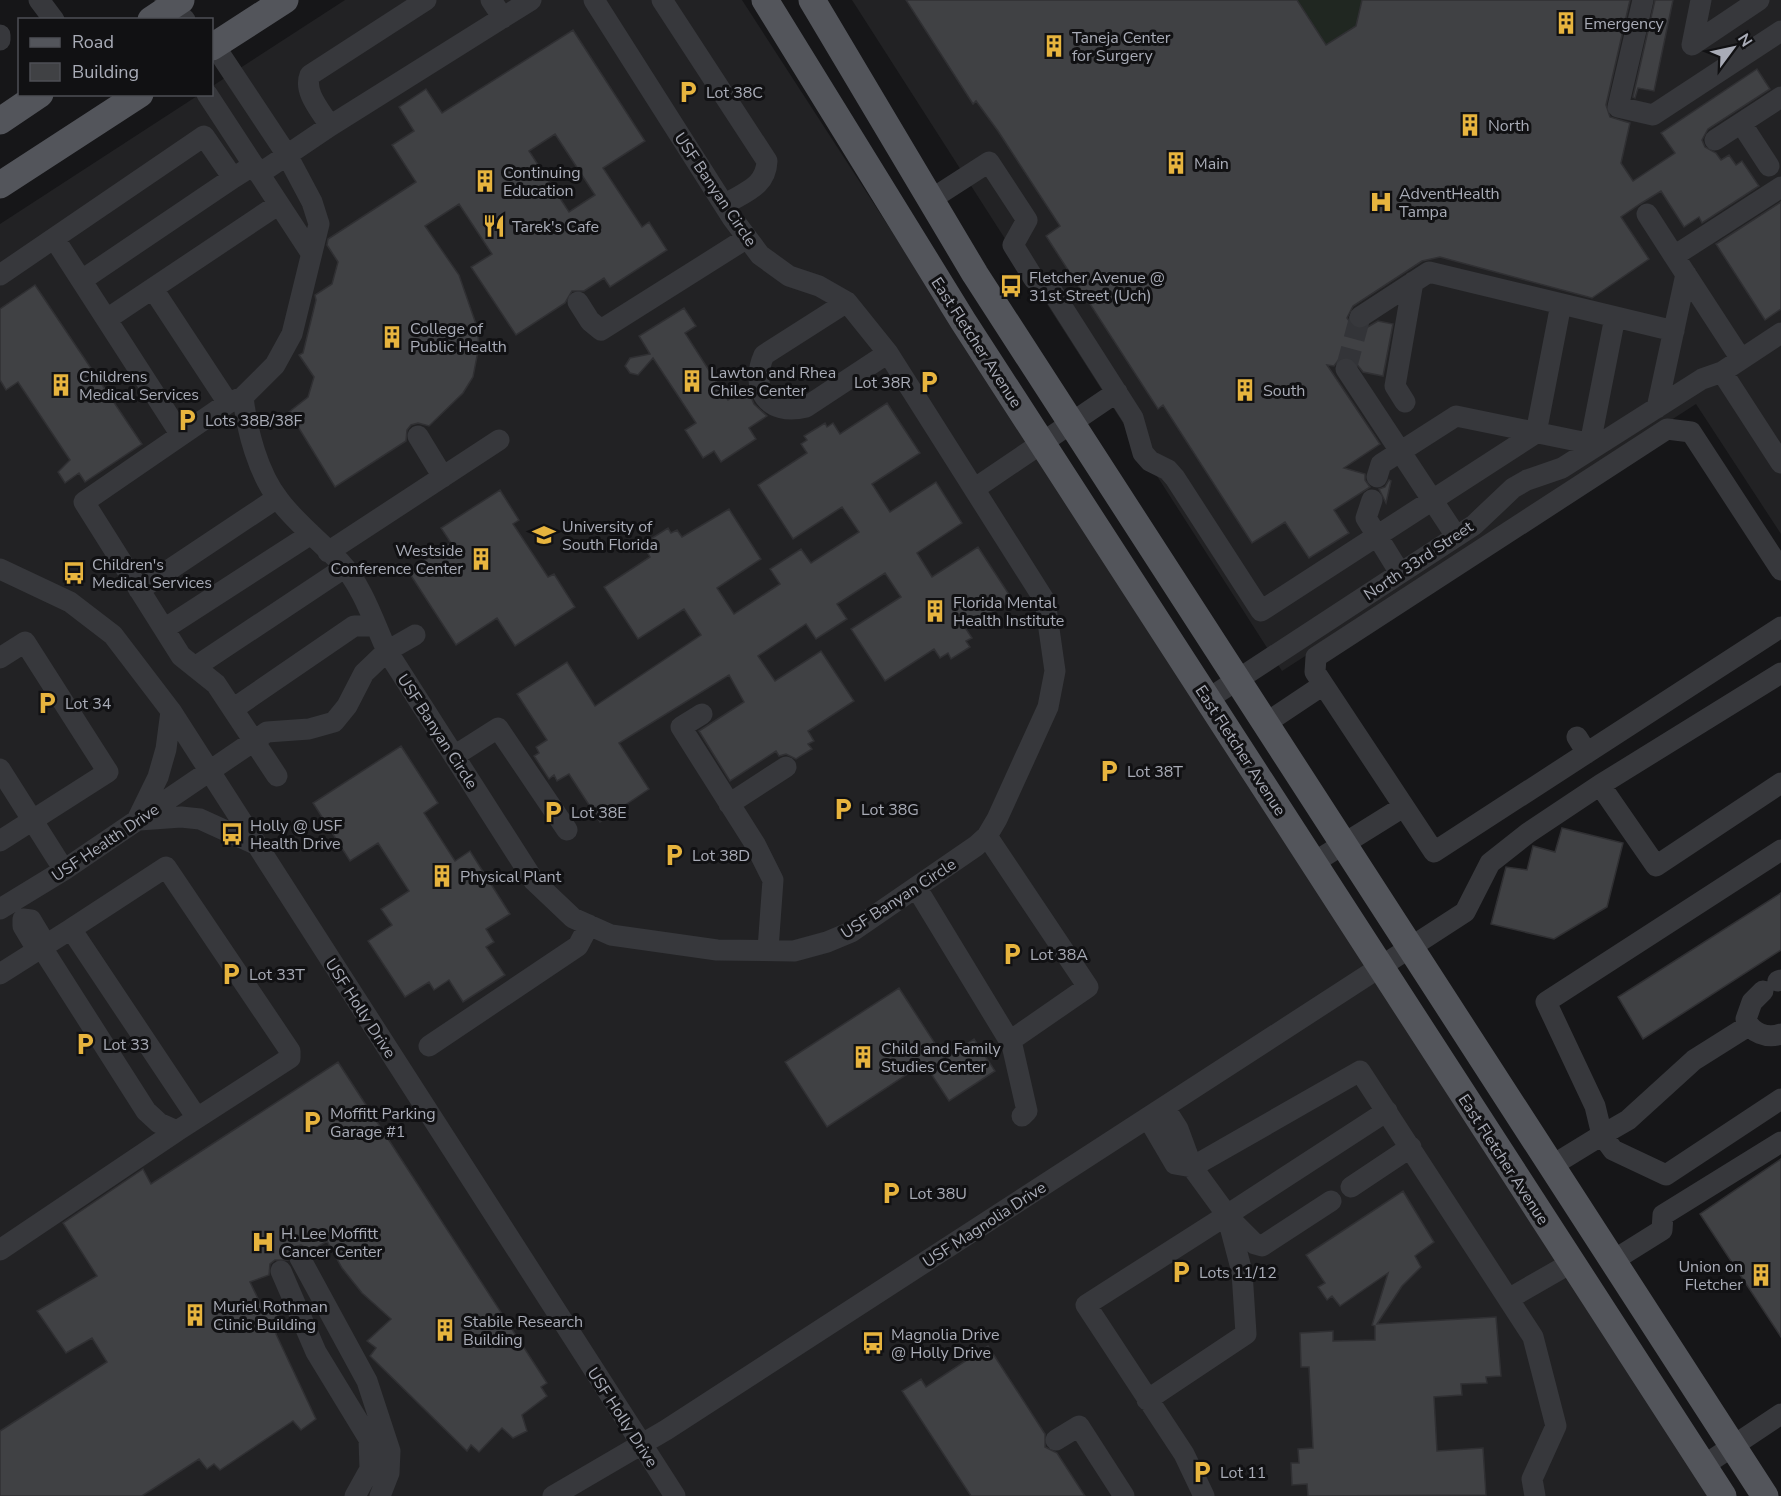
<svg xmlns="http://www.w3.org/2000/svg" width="1781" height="1496" font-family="'Nunito Sans',sans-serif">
<rect width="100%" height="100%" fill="#161618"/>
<!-- built -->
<path fill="#222224" d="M345,0h397l969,1496h-1711v-1272z
M852,0h929v534l-85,-130 -414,267z"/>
<!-- green -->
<path fill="#202721" d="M1297,0h65l-6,26 -30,19z"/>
<!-- building -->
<path fill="#404144" stroke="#303033" stroke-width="1.5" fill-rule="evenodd" d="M906,0h391l29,45 30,-19 6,-26h268l-24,105 4,12 20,6 -9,40 12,18 42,-28 -14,-20 96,-64 13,20 -62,40 -6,11 3,7 11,6 5,7 8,-5 7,10 6,-4 17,25 -57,37 -3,-6 -15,10 -23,-36 -21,13 -19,13 28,42 -57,39 -152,-41 -18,4 -69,45 -6,12 8,11 11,-1 12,-7 15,3 -10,52 -20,-4 -12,-15 -11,1 -6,8 -7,-1 53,79 -36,24 21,6v6l5,7 -36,23 15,23 -40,25 -24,-36 -33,21 -89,-138 -5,4 -112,-173 14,-10 -62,-95 -22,-30 -3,3z
M1655,0h18l-19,91 -16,-3 -3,10 -2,-1z
M573,30l72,111 -42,27 39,59 7,-5 18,28 -57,37 -6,-9 -20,13h-12l-7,12 -49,32 -45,-68 21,-13 -33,-50 -34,22 34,49 18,52 2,19 -6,31 -10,16 -34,33 -11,-3 -7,2 -4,5 -1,11 -71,46 -46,-75 19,-15 6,-20 -15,-22 4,-2 13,-53 -1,-5 17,-11 6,-22 -11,-17 1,-6 88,-57 -24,-37 22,-14 -15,-24 27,-18 16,24zM555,134l40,61 -26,17 -40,-61z
M1781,202v107l-16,11 -49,-76z
M35,285l107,159 -57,38 -6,-9 -14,10 -7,-11 12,-12 -52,-78 -12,8 -6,-10v-71z
M684,308l12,18 -11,7 43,67 19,-13 7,17 13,12 -18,12 7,11 -35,23 -7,-11 -11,7 -18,-28 11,-7 -43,-65 -15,17 -8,-2 -5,-7 5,-8 20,-4 -11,-18z
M887,403l33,50 -48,31 18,28 46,-30 26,41 -45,30 15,24 46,-30 34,52 -46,30 6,9 -6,3 4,6 -19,12 -3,-6 -8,5 -6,-9 -49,32 -34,-52 50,-32 -16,-24 -48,31 10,15 -17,11 -14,9 -10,-15 -48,32 17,25 46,-30 33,50 -46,30 6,10 -6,3 4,5 -16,10 -10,-5 -7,2 -3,-5 -46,30 -31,-50 45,-29 -15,-27 -110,68 30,46 -49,33 -31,-48 -12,7 -3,-6 -5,4 -15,-23 5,-3 -3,-6 11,-7 -30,-46 50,-32 28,44 106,-71 -17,-26 -46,30 -34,-52 46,-30 -4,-7 7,-5 -4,-5 19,-12 3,5 6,-3 5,7 47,-28 32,50 -44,29 17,26 46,-30 -10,-15 31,-20 10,14 48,-31 -17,-25 -49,32 -35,-54 49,-32 -6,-9 6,-4 -3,-4 21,-13 2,4 6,-4 7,11z
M1389,480l2,1 -5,22 -7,-14 6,-2z
M500,490l19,30 -6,4 35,53 6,-3 21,33 -60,39 -18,-28 -41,27 -48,-74 43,-28 -10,-15z
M401,746l37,57 -14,10 31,48 15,-10 40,63 -24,15 8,13 -8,5 19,28 -42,27 -14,-22 -15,10 -5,-8 -24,15 -37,-56 24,-16 -11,-16 28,-18 -31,-48 -28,18 -37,-58z
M1562,828l61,15 -16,64 -53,32 -63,-15 15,-57 21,3 6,-24 22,6z
M1781,893v57l-138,89 -25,-42z
M899,988l46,71 29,-20 21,32 -46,30 -25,-38 -97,64 -42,-65z
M338,1062l209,321 -6,4 6,9 -25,19 5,16 -14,7 -11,-10 -23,24 -8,-7 -4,6 -97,-95 6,-8 -9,-7 24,-22 -29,-26 -20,-25 -15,-27 -16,10 -10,-6 -7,2 -5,5 -1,8h-13l-5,4 -1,11 -19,7 12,25 15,6 3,8 -4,13 40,85 -15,11 -8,-9 -73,49 -6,-6 -7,5 -8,-10 -57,37h-142v-65l107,-69 -15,-24 -26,15 -29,-42 60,-35 -34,-53 80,-54 8,15z
M1781,1159v178l-81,-123z
M1403,1191l31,51 -19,14 6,11 -19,19 -25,38 119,-7 5,59 -15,1 1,6 -26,1 1,11 -28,2 3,54 46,-3 3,47 -178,1 -1,-12 -15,1 -1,-22h8l-1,-14 15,-1 -4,-81h-8l-1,-34 33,-2v10l42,-1v-14l-3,-1 16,-52 -48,33 -8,-10 -5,4 -9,-13 7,-4 -19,-28z
M988,1346l57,88v13l12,6 28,43h-114l-69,-105 19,-12 5,8z"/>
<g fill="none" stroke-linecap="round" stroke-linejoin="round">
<!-- minor-tunnel -->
<path stroke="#333438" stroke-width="21" stroke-dasharray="21 10" stroke-linecap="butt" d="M1346,369l14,-52"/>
<!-- minor -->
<path stroke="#37383c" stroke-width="21" d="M39,0l15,20
M165,0l20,20
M491,0l12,18
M662,0l105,161c-1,26 -23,31 -43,44
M1643,0l-25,107 35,8 128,-84
M1701,0l-9,45 67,-45
M0,35v5
M212,42l75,113 25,47 7,22 -27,110 -17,31 -32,32c4,34 15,76 36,103 17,23 41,41 61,62 22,23 34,60 47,89l147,230 39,37 38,17 106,15 77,1 33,-9 24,-10 125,-86 11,-10 10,-17 51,-112 7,-36 -10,-70 -157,-248 -41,-51 -28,-16 -30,-10 -29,-21 -27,-36 -139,-219
M207,94l104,159
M1741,123l28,43
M330,126c-9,-15 -27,-34 -20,-51l116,-75
M1715,140l66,-43
M259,174l71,-48 201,-126
M930,200l59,-38 38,58 -14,25 21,34 18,12 81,127 10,35 7,8 18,9 7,8 86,133 275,-178 25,-129
M1647,214l27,42
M54,238l127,197
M0,275l204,-139 29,42 21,-13
M82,280l151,-102
M153,289l75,114
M578,302l12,19 11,9 146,-92
M847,302l-83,53c-15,34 4,62 42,52l82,-54
M1360,317l69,-45 245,59
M107,319l172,-115
M1741,359l-67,-103 107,-69
M1346,369l110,167
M1722,372l59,91
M243,397l-15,6 -144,99 97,154 35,28 61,92
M1405,402l-10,-16 18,-104
M1657,408l29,-134
M418,436l25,41
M1590,444l25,-127
M1377,477l4,-13 75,-48 141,29
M974,489l143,-97
M1372,500l-6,18 34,55
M328,552l171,-112
M0,569l70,33 43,33 58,76 504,785
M1781,570l-90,-138 -24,-3 -351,228 -1,15 119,180 347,-225
M139,590l138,-92
M164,629l147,-95
M0,658l25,-16 83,130 -108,69
M195,667l149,-99
M1208,699l266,-174 39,-37 14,-8 35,-12 140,-89 20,-7 59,-39
M233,709l121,-83h22
M702,714l-21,13 74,117 18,36 -5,69
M1266,723l57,-38
M1577,737l10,16
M454,756l44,-28 69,102
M0,769l64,101
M1600,785l56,81 125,-83
M729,804l57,-37
M137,820l21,-43 8,-28 5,-38
M139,820l42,-3 19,2 55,25
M987,836l101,151 -78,54
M1313,863l90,-56
M916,887l96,158 15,66 -5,5
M0,909l64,-39 203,-138 42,-3 25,-7 13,-16 17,-33 23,-22 28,-16
M37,940l3,-5 -9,-15 -8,-1v7l9,15 5,-1 109,171 13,12 18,8 113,-73v-7l-124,-184 -95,62
M0,974l71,-45 126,189
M1778,981l3,-1
M1763,991l-11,11 -6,17c5,14 21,20 35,15
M1748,1026l-54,34 -66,60 -26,15 11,15 53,25 115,-76
M429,1046l149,-100 11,-21
M1164,1107l14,22 14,38 35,48 -141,90 98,149 20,42
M1148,1118l27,46 17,3 168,-96 173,266 23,89 -24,53 3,17
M1553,1165l49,-30 -7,-29 -49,-104 235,-152
M1351,1187l60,-40
M1227,1215l160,-104
M1227,1216l28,28 7,2 69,-45
M0,1250l177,-119
M300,1258l67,123 23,70 -1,22 -9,23
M1614,1260l48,-30 1,-15 118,-73
M281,1271l35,81 53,87 1,30 -15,27
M1510,1298l61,-35
M1147,1400l99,-66 -4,-62 -15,-57
M1056,1440l23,-14 45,70
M1703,1466l78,-52
M553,1496l113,-66 799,-518 25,-49 38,-30 72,-48 181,-112"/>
<!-- major -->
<path stroke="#53555b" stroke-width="27" d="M765,0l198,321 760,1175
M812,0l163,274 790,1222
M151,20l30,-20
M212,47l73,-47
M0,121l40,-27
M0,185l140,-91"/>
</g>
<!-- icons -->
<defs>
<g id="building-bare" transform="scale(1.8)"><path d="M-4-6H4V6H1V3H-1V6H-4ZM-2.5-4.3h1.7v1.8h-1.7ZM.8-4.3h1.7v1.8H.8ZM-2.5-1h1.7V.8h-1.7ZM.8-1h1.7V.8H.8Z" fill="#e7b43e" stroke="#111113" stroke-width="2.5" paint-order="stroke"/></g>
<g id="parking-bare" transform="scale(1.8)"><path d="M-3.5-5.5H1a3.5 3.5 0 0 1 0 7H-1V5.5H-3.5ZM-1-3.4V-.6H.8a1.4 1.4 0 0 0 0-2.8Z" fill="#e7b43e" stroke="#111113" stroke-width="2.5" paint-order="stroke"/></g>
<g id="hospital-bare" transform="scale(1.8)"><path d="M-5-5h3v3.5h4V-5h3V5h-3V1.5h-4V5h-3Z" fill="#e7b43e" stroke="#111113" stroke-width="2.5" paint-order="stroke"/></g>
<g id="restaurant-bare" transform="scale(1.8)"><path d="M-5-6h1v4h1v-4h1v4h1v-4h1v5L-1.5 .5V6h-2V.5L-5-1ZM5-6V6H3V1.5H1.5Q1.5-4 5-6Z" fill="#e7b43e" stroke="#111113" stroke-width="2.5" paint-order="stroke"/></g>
<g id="bus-bare" transform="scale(1.8)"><path d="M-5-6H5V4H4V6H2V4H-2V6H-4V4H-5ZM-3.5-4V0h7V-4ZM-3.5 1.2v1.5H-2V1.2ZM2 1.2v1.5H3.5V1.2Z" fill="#e7b43e" stroke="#111113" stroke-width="2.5" paint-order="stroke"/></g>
<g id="university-bare" transform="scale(1.8)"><path d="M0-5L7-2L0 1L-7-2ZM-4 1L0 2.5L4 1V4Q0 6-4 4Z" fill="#e7b43e" stroke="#111113" stroke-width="2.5" paint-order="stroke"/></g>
</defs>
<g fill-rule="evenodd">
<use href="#building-bare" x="1566" y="23"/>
<use href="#building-bare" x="1054" y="46"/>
<use href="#parking-bare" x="688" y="92"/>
<use href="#building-bare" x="1470" y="125"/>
<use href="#building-bare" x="1176" y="163"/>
<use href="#building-bare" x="485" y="181"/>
<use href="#hospital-bare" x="1381" y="202"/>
<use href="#restaurant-bare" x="494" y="226"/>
<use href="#bus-bare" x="1011" y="286"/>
<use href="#building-bare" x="392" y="337"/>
<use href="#building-bare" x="692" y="381"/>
<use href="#parking-bare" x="929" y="382"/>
<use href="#building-bare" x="61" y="385"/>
<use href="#building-bare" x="1245" y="390"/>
<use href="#parking-bare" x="187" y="420"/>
<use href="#university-bare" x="544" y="535"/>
<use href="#building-bare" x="481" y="559"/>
<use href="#bus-bare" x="74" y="573"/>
<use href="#building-bare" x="935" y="611"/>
<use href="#parking-bare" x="47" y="703"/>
<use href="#parking-bare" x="1109" y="771"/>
<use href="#parking-bare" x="843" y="809"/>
<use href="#parking-bare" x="553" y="812"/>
<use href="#bus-bare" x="232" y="834"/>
<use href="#parking-bare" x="674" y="855"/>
<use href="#building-bare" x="442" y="876"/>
<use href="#parking-bare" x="1012" y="954"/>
<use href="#parking-bare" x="231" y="974"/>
<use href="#parking-bare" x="85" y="1044"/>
<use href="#building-bare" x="863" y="1057"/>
<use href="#parking-bare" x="312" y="1122"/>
<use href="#parking-bare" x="891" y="1193"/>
<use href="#hospital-bare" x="263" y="1242"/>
<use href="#parking-bare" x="1181" y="1272"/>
<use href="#building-bare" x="1761" y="1275"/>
<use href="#building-bare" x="195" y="1315"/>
<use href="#building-bare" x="445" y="1330"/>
<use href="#bus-bare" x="873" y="1343"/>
<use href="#parking-bare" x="1202" y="1472"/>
</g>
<g text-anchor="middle" stroke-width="6" stroke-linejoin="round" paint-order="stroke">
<!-- poi labels -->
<g font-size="16" fill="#a9acb7" stroke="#111113" text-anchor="start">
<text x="1584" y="29">Emergency</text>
<text x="1072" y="43">Taneja Center<tspan x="1072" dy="18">for Surgery</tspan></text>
<text x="706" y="98">Lot 38C</text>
<text x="1488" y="131">North</text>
<text x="1194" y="169">Main</text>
<text x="503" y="178">Continuing<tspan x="503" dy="18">Education</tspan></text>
<text x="1399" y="199">AdventHealth<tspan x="1399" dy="18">Tampa</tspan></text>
<text x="512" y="232">Tarek's Cafe</text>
<text x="1029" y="283">Fletcher Avenue @<tspan x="1029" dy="18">31st Street (Uch)</tspan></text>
<text x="410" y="334">College of<tspan x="410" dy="18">Public Health</tspan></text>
<text x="710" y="378">Lawton and Rhea<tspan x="710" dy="18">Chiles Center</tspan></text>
<text x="79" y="382">Childrens<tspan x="79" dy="18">Medical Services</tspan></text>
<text x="911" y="388" text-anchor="end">Lot 38R</text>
<text x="1263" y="396">South</text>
<text x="205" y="426">Lots 38B/38F</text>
<text x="562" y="532">University of<tspan x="562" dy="18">South Florida</tspan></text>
<text x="463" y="556" text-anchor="end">Westside<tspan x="463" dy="18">Conference Center</tspan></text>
<text x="92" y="570">Children's<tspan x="92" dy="18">Medical Services</tspan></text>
<text x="953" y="608">Florida Mental<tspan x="953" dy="18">Health Institute</tspan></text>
<text x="65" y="709">Lot 34</text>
<text x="1127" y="777">Lot 38T</text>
<text x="861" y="815">Lot 38G</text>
<text x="571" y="818">Lot 38E</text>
<text x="250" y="831">Holly @ USF<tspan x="250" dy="18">Health Drive</tspan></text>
<text x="692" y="861">Lot 38D</text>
<text x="460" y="882">Physical Plant</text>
<text x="1030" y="960">Lot 38A</text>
<text x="249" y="980">Lot 33T</text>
<text x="103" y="1050">Lot 33</text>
<text x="881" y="1054">Child and Family<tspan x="881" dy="18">Studies Center</tspan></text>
<text x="330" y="1119">Moffitt Parking<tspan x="330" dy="18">Garage #1</tspan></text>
<text x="909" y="1199">Lot 38U</text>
<text x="281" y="1239">H. Lee Moffitt<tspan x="281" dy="18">Cancer Center</tspan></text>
<text x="1743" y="1272" text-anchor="end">Union on<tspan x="1743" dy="18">Fletcher</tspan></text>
<text x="1199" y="1278">Lots 11/12</text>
<text x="213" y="1312">Muriel Rothman<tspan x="213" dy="18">Clinic Building</tspan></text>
<text x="463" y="1327">Stabile Research<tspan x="463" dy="18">Building</tspan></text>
<text x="891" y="1340">Magnolia Drive<tspan x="891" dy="18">@ Holly Drive</tspan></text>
<text x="1220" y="1478">Lot 11</text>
</g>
<!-- street labels -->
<g font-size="16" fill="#a9acb7" stroke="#111113">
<text transform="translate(716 189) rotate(56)" y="6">USF Banyan Circle</text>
<text transform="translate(977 342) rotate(57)" y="6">East Fletcher Avenue</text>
<text transform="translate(1418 560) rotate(-34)" y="6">North 33rd Street</text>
<text transform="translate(438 731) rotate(57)" y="6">USF Banyan Circle</text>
<text transform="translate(1241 750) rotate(57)" y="6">East Fletcher Avenue</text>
<text transform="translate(105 842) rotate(-34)" y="6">USF Health Drive</text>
<text transform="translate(898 898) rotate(-33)" y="6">USF Banyan Circle</text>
<text transform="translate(361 1008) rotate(57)" y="6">USF Holly Drive</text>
<text transform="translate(1504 1159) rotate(57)" y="6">East Fletcher Avenue</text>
<text transform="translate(984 1224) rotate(-33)" y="6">USF Magnolia Drive</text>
<text transform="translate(623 1417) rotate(57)" y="6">USF Holly Drive</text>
</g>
</g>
<!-- legend -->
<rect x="18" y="18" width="195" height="78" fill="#111113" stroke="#4e4f55" stroke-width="1.5"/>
<rect x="30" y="38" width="30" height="9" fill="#53555b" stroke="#4e4f55" stroke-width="1.5"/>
<text x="72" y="48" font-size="18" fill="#a9acb7">Road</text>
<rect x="30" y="63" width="30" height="18" fill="#404144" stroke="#4e4f55" stroke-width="1.5"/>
<text x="72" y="78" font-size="18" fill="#a9acb7">Building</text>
<!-- north arrow -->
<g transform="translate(1733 48) rotate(57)" stroke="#111113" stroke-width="4.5" paint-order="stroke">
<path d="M0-4.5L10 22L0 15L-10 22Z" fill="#a9acb7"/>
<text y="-9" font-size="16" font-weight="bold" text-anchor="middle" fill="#a9acb7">N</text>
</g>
</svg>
